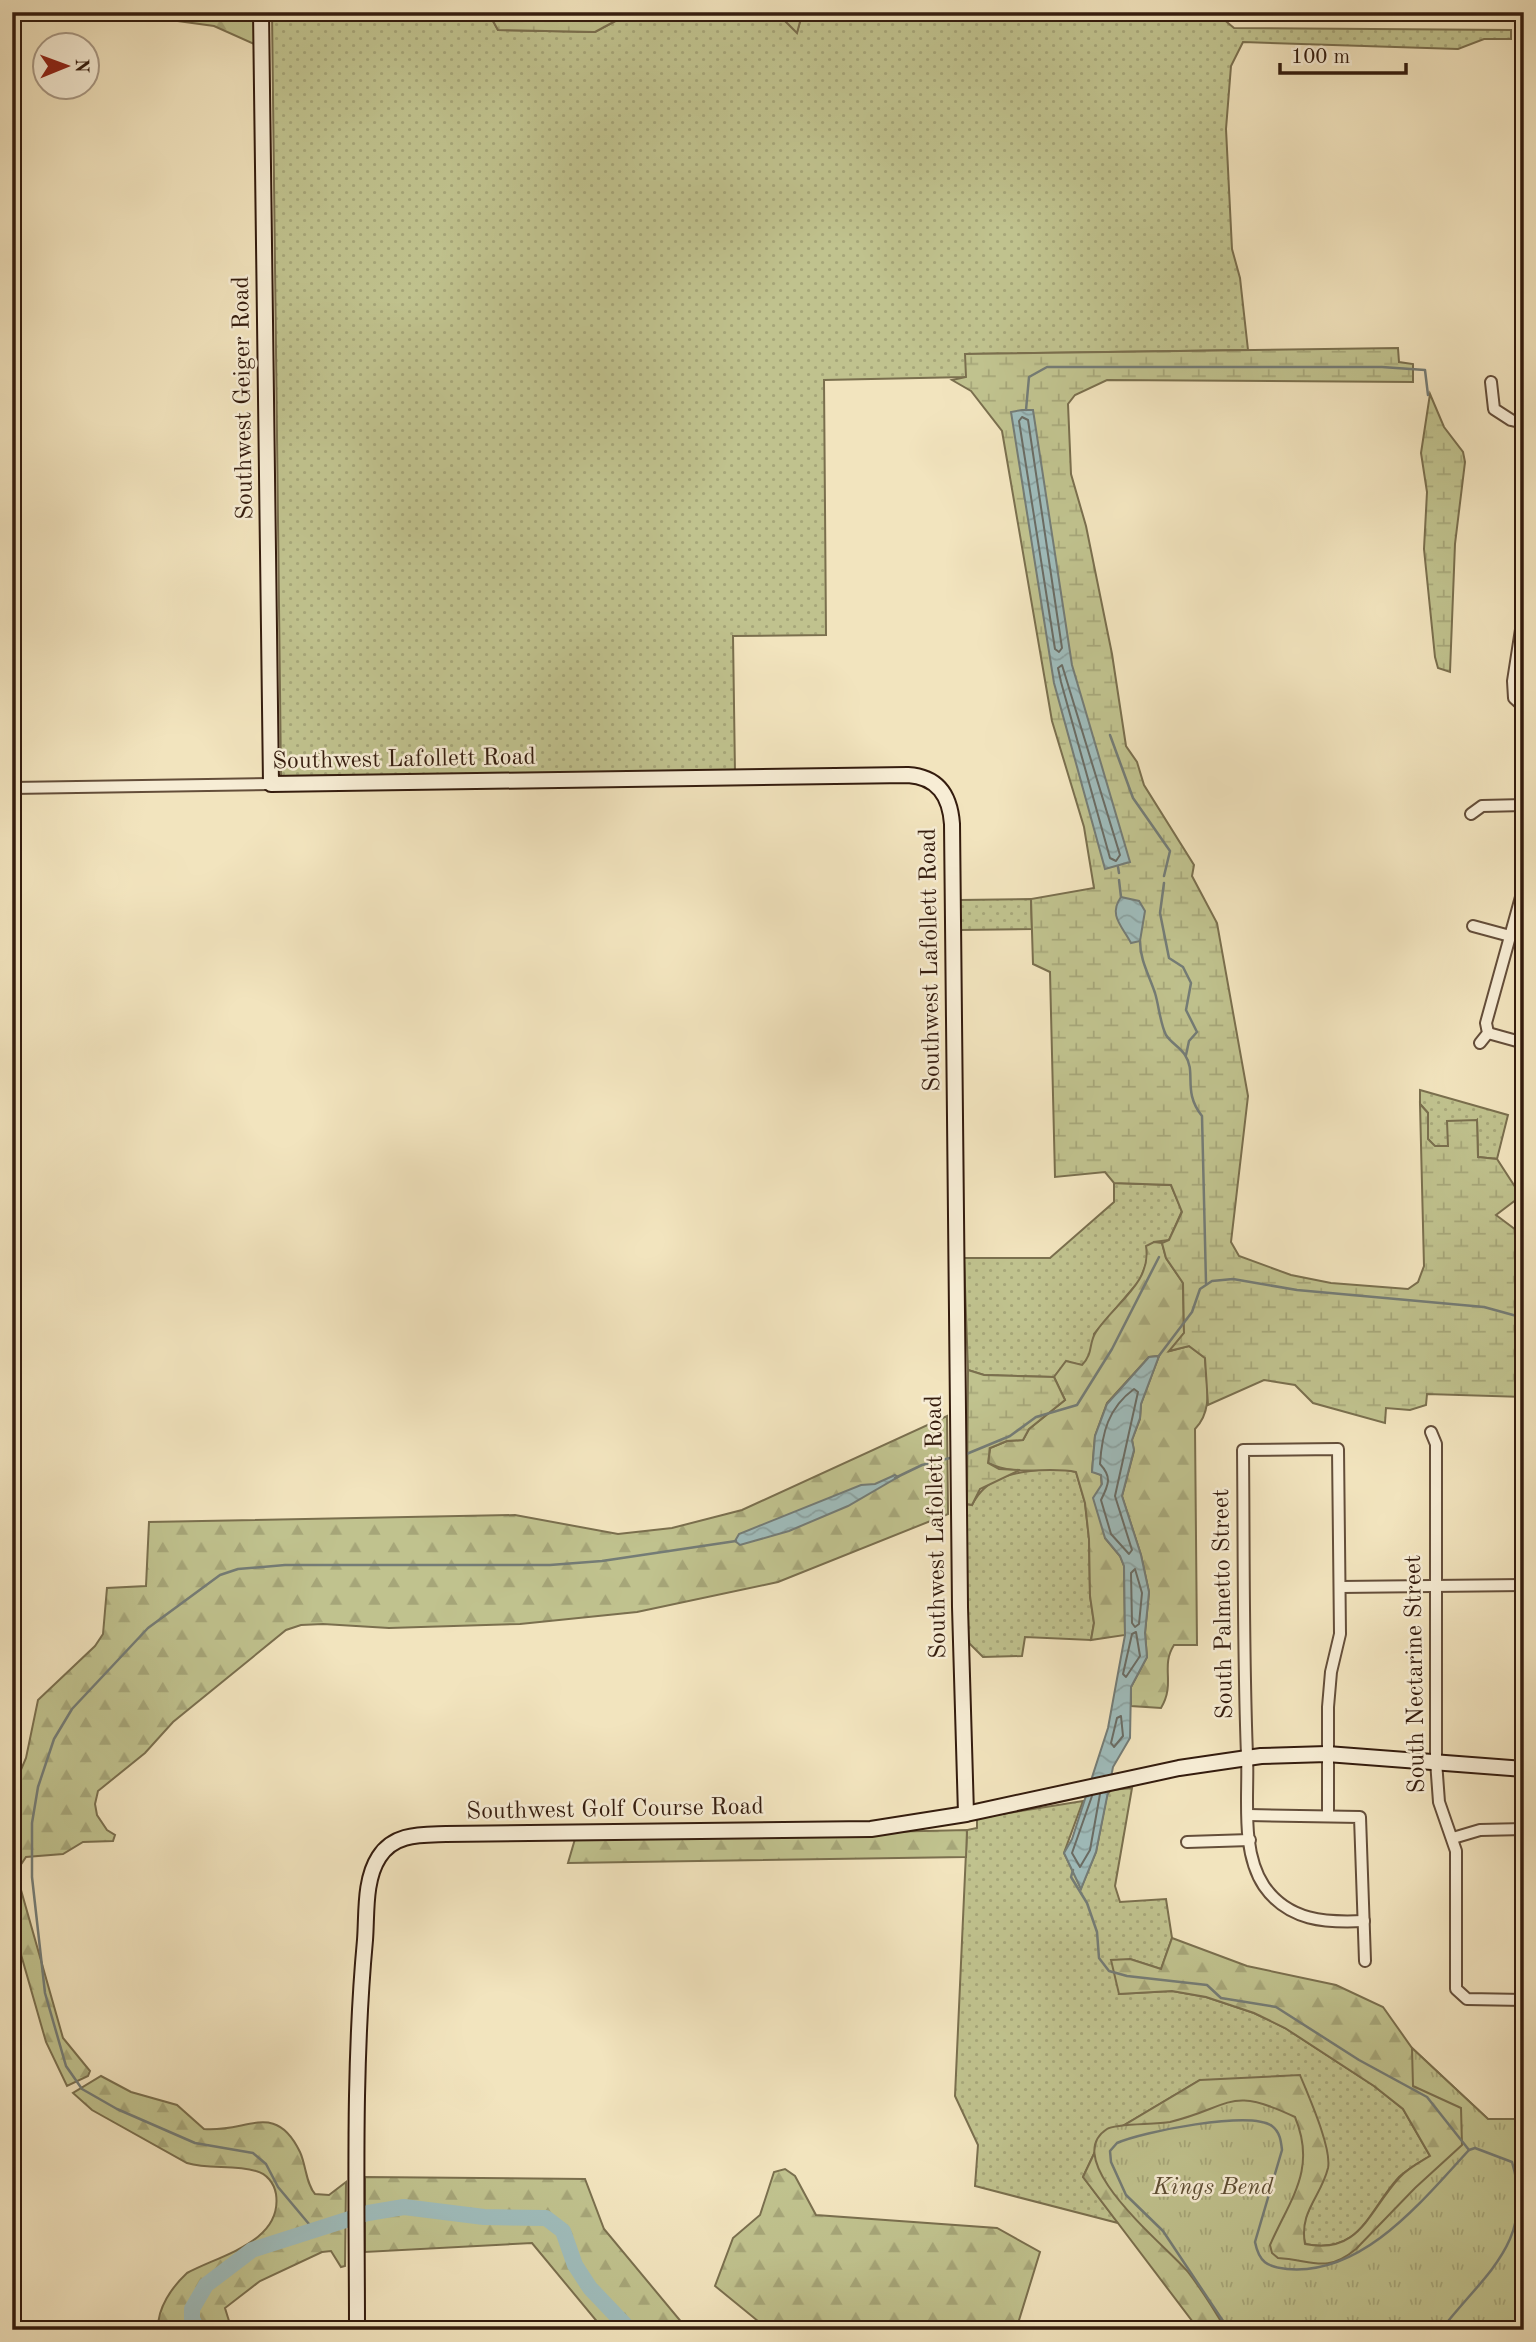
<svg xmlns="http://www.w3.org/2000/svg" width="1536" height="2342" viewBox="0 0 1536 2342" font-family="'Old Standard TT',serif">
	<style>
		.grass { fill: url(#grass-dots); stroke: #7a6f4e; stroke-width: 2 }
		.forest { fill: url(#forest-firs); stroke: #7a6f4e; stroke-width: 2 }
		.wetland { fill: url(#wetland-marsh); stroke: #7a6f4e; stroke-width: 2 }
		.park { fill: url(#park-tufts); stroke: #7a6f4e; stroke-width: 2 }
		.water { fill: url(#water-waves); stroke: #747c76; stroke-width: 2 }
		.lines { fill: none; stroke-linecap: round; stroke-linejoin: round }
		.shore { stroke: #6a6c64; stroke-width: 2 }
		.stream { stroke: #747c76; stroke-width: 2.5 }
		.river { stroke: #9fbcbb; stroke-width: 16 }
		.street-casing { stroke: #644e3a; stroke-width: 14 }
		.secondary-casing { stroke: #341c0e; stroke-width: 18 }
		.street { stroke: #f7edd5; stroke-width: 10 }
		.secondary { stroke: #f7edd5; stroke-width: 14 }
		.labels { text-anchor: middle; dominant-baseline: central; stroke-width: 5; stroke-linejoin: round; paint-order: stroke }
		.street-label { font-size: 24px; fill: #341c0e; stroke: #f7edd5 }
		.park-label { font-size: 24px; font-style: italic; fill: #5e4e34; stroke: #f7edd5 }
	</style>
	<defs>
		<pattern id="grass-dots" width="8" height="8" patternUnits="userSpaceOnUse" patternTransform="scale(1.75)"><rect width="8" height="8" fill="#c0c28e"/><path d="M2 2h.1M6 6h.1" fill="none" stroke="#a6a679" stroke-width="1.8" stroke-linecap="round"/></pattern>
		<pattern id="forest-firs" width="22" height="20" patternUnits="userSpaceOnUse" patternTransform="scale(1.75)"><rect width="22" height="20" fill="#c0c28e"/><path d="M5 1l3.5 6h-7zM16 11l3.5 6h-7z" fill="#a6a679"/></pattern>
		<pattern id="wetland-marsh" width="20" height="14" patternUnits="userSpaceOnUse" patternTransform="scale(1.75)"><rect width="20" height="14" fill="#c0c28e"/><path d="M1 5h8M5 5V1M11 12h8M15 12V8" fill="none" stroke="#a6a679"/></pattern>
		<pattern id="park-tufts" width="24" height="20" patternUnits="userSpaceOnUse" patternTransform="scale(1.75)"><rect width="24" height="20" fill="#c0c28e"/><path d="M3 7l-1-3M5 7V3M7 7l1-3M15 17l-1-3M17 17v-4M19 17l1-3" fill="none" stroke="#a6a679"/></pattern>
		<pattern id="water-waves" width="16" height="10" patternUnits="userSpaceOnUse" patternTransform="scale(1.75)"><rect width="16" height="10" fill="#9fbcbb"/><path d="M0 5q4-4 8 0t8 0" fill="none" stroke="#8aa1a0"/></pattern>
	</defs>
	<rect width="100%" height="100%" fill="#f2e4be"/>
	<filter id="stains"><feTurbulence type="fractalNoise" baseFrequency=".00286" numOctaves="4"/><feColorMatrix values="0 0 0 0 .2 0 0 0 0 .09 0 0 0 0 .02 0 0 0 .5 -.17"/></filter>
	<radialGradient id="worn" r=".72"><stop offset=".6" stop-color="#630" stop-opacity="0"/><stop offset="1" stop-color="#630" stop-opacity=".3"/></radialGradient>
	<g class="grass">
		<path d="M 272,12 L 488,12 L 498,30 L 595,32 L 632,12 L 776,12 L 797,32 L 801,18 L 814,12 L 1215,12 L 1234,28 L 1511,30 L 1511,39 L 1484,39 L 1458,49 L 1243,42 L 1231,66 L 1226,129 L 1232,249 L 1240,278 L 1248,350 L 966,354 L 966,377 L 824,380 L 826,635 L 733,636 L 735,773 L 281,776 Z"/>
		<path d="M 1031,899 L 1032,929 L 960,930 L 960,900 Z"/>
		<path d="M 1420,1090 L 1508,1115 L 1497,1159 L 1478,1157 L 1477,1120 L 1448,1146 L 1434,1146 L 1428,1139 L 1428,1113 L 1420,1104 Z"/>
		<path d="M 1114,1183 L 1171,1185 L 1182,1211 L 1169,1240 L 1154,1242 L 1140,1280 L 1094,1334 L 1092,1355 L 1082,1365 L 1066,1362 L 1054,1377 L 984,1375 L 968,1370 L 964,1258 L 1050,1258 L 1114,1202 Z"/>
		<path d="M 1057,1468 L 1076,1472 L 1085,1503 L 1089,1539 L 1090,1596 L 1094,1623 L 1091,1640 L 1025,1637 L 1022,1656 L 983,1657 L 967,1641 L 967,1504 L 972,1505 C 989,1471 1023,1472 1057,1468 Z"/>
		<path d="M 1132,1788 L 1115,1886 L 1120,1902 L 1166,1899 L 1172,1938 L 1161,1969 L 1130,1959 L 1119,1994 L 1172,1991 L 1206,1997 L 1254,2013 L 1285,2028 L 1374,2086 L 1403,2109 L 1430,2156 C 1420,2162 1407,2169 1399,2177 C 1367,2212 1361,2255 1305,2244 L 1302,2226 L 1328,2166 L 1200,2080 L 1101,2139 L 1083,2177 L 1118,2223 L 975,2186 L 978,2145 L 955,2096 L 967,1830 L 977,1828 L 977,1818 L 1083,1801 L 1064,1853 L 1081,1888 L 1096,1852 L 1107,1795 L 1111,1790 Z"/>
	</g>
	<g class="forest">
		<path d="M 112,12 L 254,12 L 254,44 L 214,26 Z"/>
		<path d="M 1154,1242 L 1162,1243 L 1166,1258 L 1183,1283 L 1184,1333 L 1170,1351 L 1189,1346 L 1205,1358 C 1206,1383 1214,1410 1195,1429 L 1197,1645 L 1174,1645 C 1160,1667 1176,1683 1161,1708 L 1131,1706 L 1131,1687 L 1147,1657 L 1145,1633 L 1149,1592 L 1141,1555 L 1122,1496 L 1134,1451 L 1132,1440 L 1140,1419 L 1141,1404 L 1159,1356 L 1149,1357 L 1107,1403 L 1095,1436 L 1092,1471 L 1101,1475 L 1105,1538 L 1120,1556 L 1124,1566 L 1125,1635 L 1091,1640 L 1094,1623 L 1090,1596 L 1089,1539 L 1085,1503 L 1076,1472 C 1047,1466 1016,1477 988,1463 L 990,1448 L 1007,1441 L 1023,1440 L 1029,1429 L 1065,1400 L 1054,1377 L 1066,1361 L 1082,1365 C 1094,1352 1088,1344 1096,1332 C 1115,1303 1152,1283 1146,1246 Z"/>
		<path d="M 947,1416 L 948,1514 L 778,1582 L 637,1612 L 520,1624 L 389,1628 L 323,1624 L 301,1625 L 286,1630 L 173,1722 L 145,1753 L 98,1791 L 95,1804 L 97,1815 L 107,1830 L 115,1835 L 113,1841 L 83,1842 L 63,1854 L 26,1857 L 20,1866 L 21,1890 L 63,2038 L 90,2071 L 88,2076 L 67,2086 L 46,2042 L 12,1923 L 12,1791 L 26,1758 L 38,1700 L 95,1646 L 103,1634 L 107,1588 L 146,1586 L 149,1522 L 515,1515 L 618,1534 L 672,1528 L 742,1510 Z"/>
		<path d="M 967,1830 L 966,1857 L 568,1863 L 575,1839 Z"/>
		<path d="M 1172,1938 L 1247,1966 L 1336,1985 L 1383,2007 L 1412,2048 L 1488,2119 L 1524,2136 L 1524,2330 L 1199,2330 L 1083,2177 L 1101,2139 L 1200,2080 L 1300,2075 C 1308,2095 1332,2148 1328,2168 C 1321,2197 1299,2211 1305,2244 C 1360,2255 1368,2212 1399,2178 C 1407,2169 1420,2162 1430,2156 L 1403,2109 L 1374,2086 L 1285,2028 L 1254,2013 L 1206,1997 L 1172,1991 L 1119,1994 L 1111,1960 L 1130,1959 L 1161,1969 Z"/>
		<path d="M 101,2076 L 131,2092 L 177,2105 L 204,2129 C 247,2133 275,2100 300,2152 C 306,2165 306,2184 315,2194 L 329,2195 L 346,2182 L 345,2266 L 341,2267 L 331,2251 L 322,2252 L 260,2281 L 225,2308 L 229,2321 L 239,2330 L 158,2330 C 157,2308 172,2287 187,2273 C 220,2255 283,2242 276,2194 C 274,2183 267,2174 256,2171 C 233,2164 209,2170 187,2163 L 92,2110 L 73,2093 Z"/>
		<path d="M 785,2169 L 795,2176 L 816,2215 L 997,2228 L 1040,2252 L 1016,2330 L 769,2330 L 715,2286 L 733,2238 L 760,2215 L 774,2172 Z"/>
		<path d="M 365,2177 L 585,2179 L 604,2229 L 688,2330 L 604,2330 L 532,2243 L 365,2252 Z"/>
	</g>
	<g class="wetland">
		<path d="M 488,12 L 632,12 L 595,32 L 498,30 Z"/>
		<path d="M 776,12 L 814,12 L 801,18 L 797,33 Z"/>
		<path d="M 1398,348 L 1399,362 L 1413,364 L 1413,382 L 1107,380 L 1075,395 L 1068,404 L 1071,474 L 1086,526 L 1112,654 L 1126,746 L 1137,762 L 1144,785 L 1194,865 L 1192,876 L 1217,923 L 1248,1096 L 1231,1242 L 1239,1256 L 1291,1275 L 1331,1283 L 1408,1289 L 1418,1282 L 1424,1266 L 1420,1104 L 1428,1113 L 1428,1139 L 1435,1146 L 1448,1146 L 1447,1121 L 1477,1120 L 1478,1157 L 1497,1159 L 1521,1196 L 1496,1215 L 1524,1236 L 1524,1397 L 1427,1394 L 1426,1405 L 1410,1410 L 1386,1408 L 1385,1423 L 1313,1403 L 1295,1385 L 1264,1380 L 1208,1405 L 1205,1358 L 1189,1346 L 1169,1351 L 1184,1333 L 1183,1283 L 1166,1258 L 1162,1243 L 1169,1240 L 1182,1212 L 1171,1185 L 1114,1183 L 1105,1172 L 1055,1177 L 1050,972 L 1033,964 L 1031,899 L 1094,888 L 1084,827 L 1052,721 L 1002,431 L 971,391 L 952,380 L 966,377 L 965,354 Z"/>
		<path d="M 1430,394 L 1444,427 L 1463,452 L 1465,462 L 1455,544 L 1450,672 L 1438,668 L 1435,657 L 1424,549 L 1427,492 L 1421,453 Z"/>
		<path d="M 968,1370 L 984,1375 L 1054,1377 L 1065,1400 L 1029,1429 L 1023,1440 L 1007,1441 L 990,1448 L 988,1463 L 999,1469 L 1020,1470 L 980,1489 L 972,1505 L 967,1504 Z"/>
	</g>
	<path class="park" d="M 1412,2048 L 1488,2119 L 1524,2119 L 1524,2330 L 1226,2330 C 1215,2311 1201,2289 1188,2272 C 1170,2249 1057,2161 1107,2129 C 1116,2123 1155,2125 1170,2122 C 1232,2107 1228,2085 1295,2117 C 1317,2170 1290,2199 1270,2245 L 1272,2253 L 1278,2258 C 1312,2260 1326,2274 1356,2249 L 1415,2188 L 1462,2145 L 1461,2108 L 1413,2086 Z"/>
	<g class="water">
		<path d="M 1022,410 L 1033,410 L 1072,665 L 1130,862 L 1105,869 L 1054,683 L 1011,412 Z"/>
		<path d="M 1121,897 L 1139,901 L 1145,911 L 1140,941 L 1131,943 C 1122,926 1108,915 1121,897 Z"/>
		<path d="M 1159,1356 L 1141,1404 L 1140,1418 L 1132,1440 L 1134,1450 L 1122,1496 L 1141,1555 L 1149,1592 L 1145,1633 L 1147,1657 L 1131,1687 L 1130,1738 L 1113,1767 L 1096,1852 L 1081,1889 L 1064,1853 L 1072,1839 L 1108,1728 L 1125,1635 L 1124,1566 L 1120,1556 L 1105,1538 L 1093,1498 L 1102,1484 L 1101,1475 L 1092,1472 L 1095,1436 L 1107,1404 L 1149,1357 Z"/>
		<path d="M 895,1475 L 898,1477 L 848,1506 L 789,1531 L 740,1545 L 735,1541 L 739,1534 L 861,1485 L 875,1484 Z"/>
	</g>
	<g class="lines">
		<g class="shore">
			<path d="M 1022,417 L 1028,420 L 1062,648 L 1059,652 L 1055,649 L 1019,421 Z"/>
			<path d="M 1062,665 L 1120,855 L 1116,861 L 1110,858 L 1061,682 L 1058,668 Z"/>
			<path d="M 1134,1389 L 1138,1392 L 1115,1496 L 1132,1550 L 1129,1554 L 1111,1534 L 1101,1500 C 1109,1484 1112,1477 1100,1464 C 1102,1433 1108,1408 1134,1389 Z"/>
			<path d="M 1135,1569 L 1142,1593 L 1139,1624 L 1135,1627 L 1132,1623 L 1131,1573 Z"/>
			<path d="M 1136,1632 L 1140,1656 L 1126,1677 L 1123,1674 L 1132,1634 Z"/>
			<path d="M 1121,1716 L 1123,1736 L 1114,1747 L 1111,1743 L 1117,1718 Z"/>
			<path d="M 1092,1796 L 1072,1853 L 1080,1867 L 1090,1850 L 1100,1794"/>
		</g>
		<g class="stream">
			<path d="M 1026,410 L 1029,377 L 1047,367 L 1382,367 L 1425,370 L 1428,395"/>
			<path d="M 1110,735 L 1133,798 L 1170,851 L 1164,876"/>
			<path d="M 1118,867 L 1119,873"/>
			<path d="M 1119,880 L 1121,897"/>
			<path d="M 1164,883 L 1160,913 L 1169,958 L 1183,967 L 1191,983 L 1186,1010 L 1197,1032 L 1189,1041 L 1186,1055"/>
			<path d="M 1140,941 C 1140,960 1149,975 1155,993 C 1159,1006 1160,1023 1166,1035 C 1171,1043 1180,1047 1185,1055 C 1197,1073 1182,1091 1202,1116 L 1206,1283"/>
			<path d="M 1158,1357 L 1192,1312 L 1200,1289 L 1212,1281 L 1233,1279 L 1297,1290 L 1484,1307 L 1524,1318"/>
			<path d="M 964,1455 L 1010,1436 L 1036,1417 L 1077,1405 L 1112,1349 L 1159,1257"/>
			<path d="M 895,1478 L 922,1465 L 954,1457"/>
			<path d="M 1073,1870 L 1071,1877 L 1087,1903 L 1097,1932 L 1099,1958 L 1109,1971 L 1127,1976 L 1207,1985 L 1221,1998 L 1276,2007 L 1359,2060 L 1427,2097 L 1469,2150"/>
			<path d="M 314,2230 L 278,2187 L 266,2164 L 253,2153 L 195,2143 L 117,2109 L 82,2089 L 66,2066 L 45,1993 L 32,1877 L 32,1823 L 38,1787 L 54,1739 L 72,1709 L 148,1628 L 220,1575 L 238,1569 L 285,1565 L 550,1565 L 602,1561 L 736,1541"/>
			<path d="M 1229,2330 L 1163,2231 L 1126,2195 L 1111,2162 L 1110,2151 L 1117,2143 C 1141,2132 1251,2110 1272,2126 C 1280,2132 1281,2141 1282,2150 L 1255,2242 C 1259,2262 1267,2267 1287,2269 C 1363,2276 1422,2201 1469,2150 L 1475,2148 L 1512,2162 C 1536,2242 1484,2274 1441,2330"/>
		</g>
		<path class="river" d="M 198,2330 L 192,2319 L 192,2309 L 206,2285 L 252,2250 L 368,2213 L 404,2207 L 484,2217 L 546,2218 L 563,2231 L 575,2265 L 590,2288 L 630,2330"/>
		<defs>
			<g id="street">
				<path d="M 1491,382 L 1494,409 L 1511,420 L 1524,423"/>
				<path d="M 1524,610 L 1513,681 L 1514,698 L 1524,707"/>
				<path d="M 12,788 L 271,784"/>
				<path d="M 1471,814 L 1482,806 L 1524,805"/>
				<path d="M 1473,926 L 1510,936"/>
				<path d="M 1488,1033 L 1524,1043"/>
				<path d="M 1480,1043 L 1488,1033 L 1486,1023 L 1524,886"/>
				<path d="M 1431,1432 L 1436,1444 L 1436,1761 L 1439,1802 L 1456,1851 L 1456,1989 L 1467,1999 L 1524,2000"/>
				<path d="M 1340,1587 L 1524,1585"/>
				<path d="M 1249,1815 L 1360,1817 L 1365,1961"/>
				<path d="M 1328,1815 L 1328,1707 L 1331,1672 L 1340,1634 L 1338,1449 L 1243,1450 C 1244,1551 1243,1653 1247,1755 C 1249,1795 1240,1850 1264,1886 C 1288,1921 1326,1923 1364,1921"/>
				<path d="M 1453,1838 L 1480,1830 L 1524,1829"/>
				<path d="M 1187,1842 L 1250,1840"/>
			</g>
			<g id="secondary">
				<path d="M 261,12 L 271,784 L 908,775 C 938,777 950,796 952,824 L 960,1607 L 966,1814"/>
				<path d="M 357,2330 C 357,2200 353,2070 365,1940 C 367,1914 364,1880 379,1857 C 394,1833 421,1835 446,1834 L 871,1829 L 966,1814 L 1179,1768 L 1261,1756 L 1327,1754 L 1524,1769"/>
			</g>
		</defs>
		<use href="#street" class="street-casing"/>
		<use href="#secondary" class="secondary-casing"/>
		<use href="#street" class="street"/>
		<use href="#secondary" class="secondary"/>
	</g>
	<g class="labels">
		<g class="street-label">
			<text transform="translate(244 398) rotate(-91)">Southwest Geiger Road</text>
			<text transform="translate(404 760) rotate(-1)">Southwest Lafollett Road</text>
			<text transform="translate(931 960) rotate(-91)">Southwest Lafollett Road</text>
			<text transform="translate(937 1527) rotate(-91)">Southwest Lafollett Road</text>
			<text transform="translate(1224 1604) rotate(-91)">South Palmetto Street</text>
			<text transform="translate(1416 1674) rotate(-91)">South Nectarine Street</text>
			<text transform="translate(615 1810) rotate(-1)">Southwest Golf Course Road</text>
		</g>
		<g class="park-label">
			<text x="1213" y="2188">Kings Bend</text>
		</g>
	</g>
	<rect width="1536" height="2342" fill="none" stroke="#f2e4be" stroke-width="42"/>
	<rect x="14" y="14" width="1508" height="2314" fill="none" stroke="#341c0e" stroke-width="3.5"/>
	<rect x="21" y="21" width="1494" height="2300" fill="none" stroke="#341c0e" stroke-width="2"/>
	<g transform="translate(66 66) rotate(89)"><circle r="33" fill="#f7edd5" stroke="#a99985" stroke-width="2"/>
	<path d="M0-5L12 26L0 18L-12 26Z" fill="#8f2418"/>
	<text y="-10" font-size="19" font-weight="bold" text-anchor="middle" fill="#341c0e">N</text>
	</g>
	<path d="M1280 63v10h126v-10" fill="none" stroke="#341c0e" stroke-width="3.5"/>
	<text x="1291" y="63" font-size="21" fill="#341c0e" stroke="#f7edd5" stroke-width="5" paint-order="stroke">100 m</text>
	<rect width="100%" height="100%" filter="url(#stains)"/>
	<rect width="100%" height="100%" fill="url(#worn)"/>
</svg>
